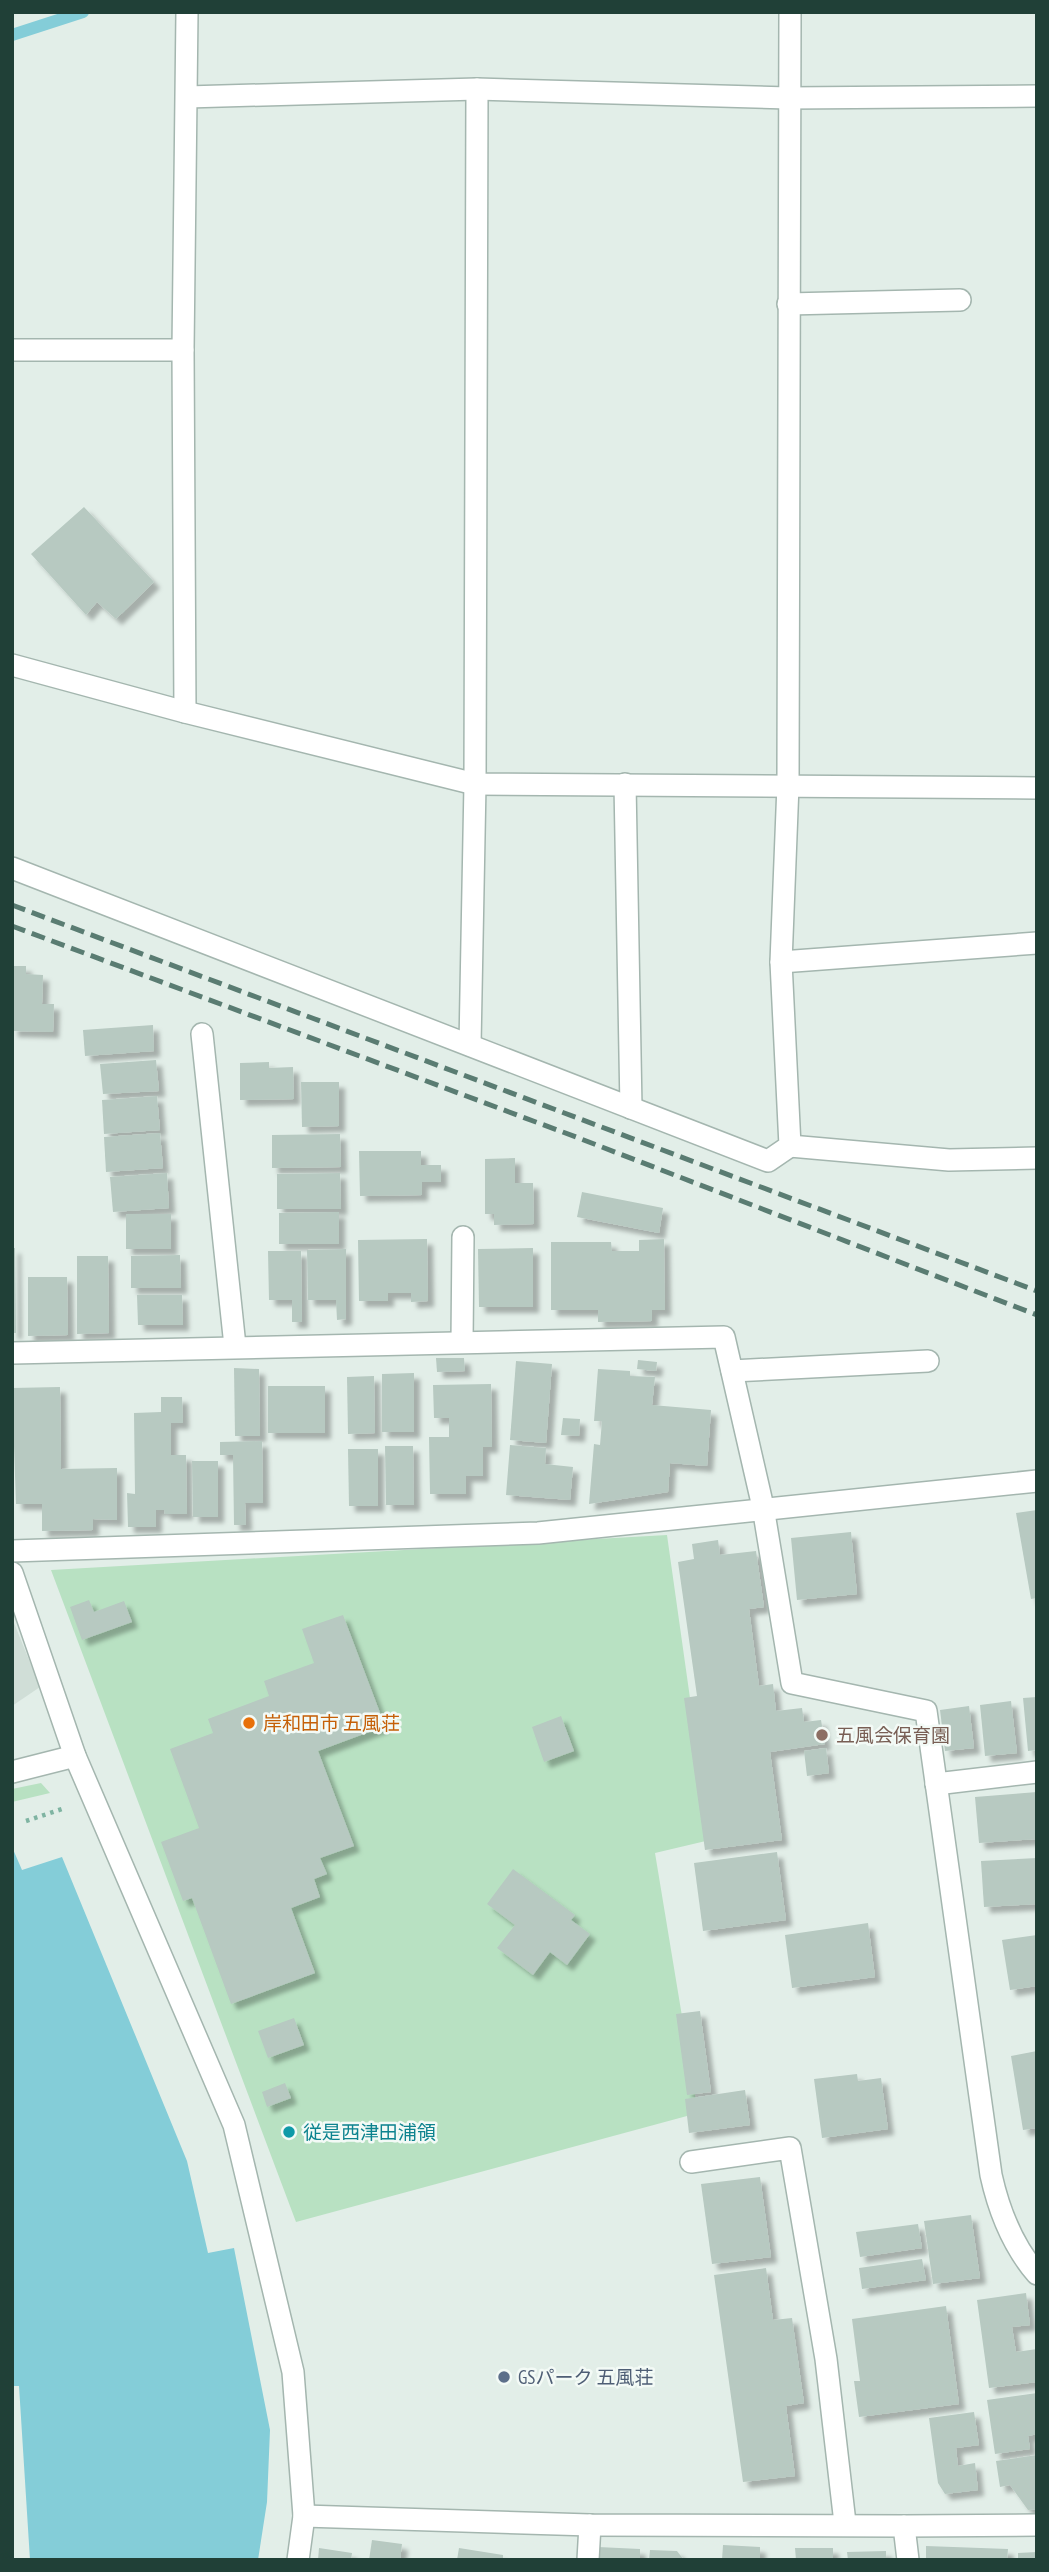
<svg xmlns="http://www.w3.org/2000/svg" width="1049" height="2572" viewBox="0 0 1049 2572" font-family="'PT Sans Narrow','Noto Sans JP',sans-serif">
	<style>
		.built { fill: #d0ded7 }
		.green { fill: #b8e1c2 }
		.water { fill: #84cdd8 }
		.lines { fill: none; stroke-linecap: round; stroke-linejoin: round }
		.stream { stroke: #84cdd8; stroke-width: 12 }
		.building { fill: #b7c9c1; filter: url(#shadow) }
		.minor-casing { stroke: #a4b6af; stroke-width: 24 }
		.path { stroke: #7fb4a2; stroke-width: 4.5; stroke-dasharray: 3.5 5; stroke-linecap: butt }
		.minor { stroke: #fff; stroke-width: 21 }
		.rail { stroke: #5a7c72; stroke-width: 5; stroke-dasharray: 14 7; stroke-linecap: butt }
		.food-dot { fill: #e8710a; stroke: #f3faf6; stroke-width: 2.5 }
		.education-dot { fill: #8d6e63; stroke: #f3faf6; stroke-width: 2.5 }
		.culture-dot { fill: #0f9aa8; stroke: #f3faf6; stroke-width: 2.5 }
		.service-dot { fill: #5c6f8a; stroke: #f3faf6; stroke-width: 2.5 }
		.labels { text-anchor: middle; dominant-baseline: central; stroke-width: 5; stroke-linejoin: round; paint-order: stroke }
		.food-label { font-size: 19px; fill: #c56008; stroke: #f3faf6; text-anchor: start }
		.education-label { font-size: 19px; fill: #785e54; stroke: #f3faf6; text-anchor: start }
		.culture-label { font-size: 19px; fill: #0d838f; stroke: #f3faf6; text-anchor: start }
		.service-label { font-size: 19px; fill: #4e5e75; stroke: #f3faf6; text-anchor: start }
	</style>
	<defs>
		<filter id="shadow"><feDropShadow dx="6" dy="6" stdDeviation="2" flood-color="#0004"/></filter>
	</defs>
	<rect width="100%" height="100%" fill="#e2eee8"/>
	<path class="built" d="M 12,1618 L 40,1687 L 12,1706 Z"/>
	<g class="green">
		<path d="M 667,1535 L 710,1840 L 655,1853 L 698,2113 L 296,2222 L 51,1570 Z"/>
		<path d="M 41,1783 L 50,1793 L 12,1802 L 12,1789 Z"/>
	</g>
	<path class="water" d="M 12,1847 L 22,1870 L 62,1857 L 187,2161 L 208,2253 L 234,2248 L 270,2430 L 267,2502 L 258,2560 L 30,2560 L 19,2386 L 12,2386 Z"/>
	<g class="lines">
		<path class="stream" d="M 12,35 L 83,12"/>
	</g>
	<g class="building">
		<path d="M 84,507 L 154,582 L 116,619 L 97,602 L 86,615 L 31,554 Z"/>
		<path d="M 12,966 L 26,966 L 26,974 L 43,975 L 42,1004 L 54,1004 L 53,1032 L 12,1031 Z"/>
		<path d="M 153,1025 L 154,1051 L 85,1056 L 83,1030 Z"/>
		<path d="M 156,1060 L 159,1091 L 103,1094 L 100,1064 Z"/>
		<path d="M 269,1062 L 269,1068 L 293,1067 L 294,1099 L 240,1100 L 240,1063 Z"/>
		<path d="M 301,1082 L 339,1082 L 339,1126 L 302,1127 Z"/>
		<path d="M 157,1096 L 160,1130 L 104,1134 L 102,1100 Z"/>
		<path d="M 160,1133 L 163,1168 L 106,1172 L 104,1137 Z"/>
		<path d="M 340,1134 L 341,1167 L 272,1168 L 272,1135 Z"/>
		<path d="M 359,1151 L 421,1151 L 421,1165 L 441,1165 L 441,1182 L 422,1182 L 422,1195 L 360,1196 Z"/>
		<path d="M 515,1158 L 515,1183 L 533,1183 L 534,1224 L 494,1225 L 494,1214 L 485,1214 L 485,1159 Z"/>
		<path d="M 167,1173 L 169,1208 L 113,1212 L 110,1177 Z"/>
		<path d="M 340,1173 L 341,1209 L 277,1209 L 277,1174 Z"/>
		<path d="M 582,1192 L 663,1208 L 659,1233 L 577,1217 Z"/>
		<path d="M 339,1212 L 339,1244 L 279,1244 L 279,1213 Z"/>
		<rect x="126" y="1214" width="45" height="35"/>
		<path d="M 427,1239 L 428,1301 L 411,1302 L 411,1293 L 388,1293 L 388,1301 L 359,1301 L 358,1240 Z"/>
		<path d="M 664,1239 L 665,1310 L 652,1310 L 652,1321 L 598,1322 L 598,1310 L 551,1310 L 551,1242 L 611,1242 L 612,1251 L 639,1251 L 639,1240 Z"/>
		<path d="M 12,1248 L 15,1248 L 16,1333 L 12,1333 Z"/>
		<path d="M 533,1248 L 533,1307 L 479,1307 L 478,1249 Z"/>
		<path d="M 346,1249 L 346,1319 L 337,1320 L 336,1300 L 308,1300 L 307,1250 Z"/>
		<path d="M 268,1251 L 301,1251 L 302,1322 L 292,1322 L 292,1300 L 269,1300 Z"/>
		<path d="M 180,1255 L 181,1288 L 131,1288 L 131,1256 Z"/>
		<path d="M 77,1256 L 108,1256 L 109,1333 L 77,1334 Z"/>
		<path d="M 28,1277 L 67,1277 L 68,1335 L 28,1336 Z"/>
		<path d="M 137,1295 L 182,1295 L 183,1325 L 138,1325 Z"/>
		<path d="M 436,1358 L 464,1358 L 465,1371 L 437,1372 Z"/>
		<path d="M 638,1360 L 657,1362 L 656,1371 L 637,1369 Z"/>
		<path d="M 516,1361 L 552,1364 L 546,1443 L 510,1440 Z"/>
		<path d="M 234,1368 L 259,1369 L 260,1436 L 235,1436 Z"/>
		<path d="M 598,1369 L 630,1371 L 630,1376 L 655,1377 L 652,1405 L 711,1410 L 707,1466 L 670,1463 L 668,1492 L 589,1504 L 594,1444 L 600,1445 L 602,1421 L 594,1421 Z"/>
		<path d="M 414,1373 L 414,1432 L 382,1432 L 382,1374 Z"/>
		<path d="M 374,1376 L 375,1433 L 348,1434 L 347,1377 Z"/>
		<path d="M 491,1384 L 492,1447 L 483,1447 L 483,1476 L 466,1476 L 466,1494 L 430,1494 L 429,1437 L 449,1437 L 449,1418 L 434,1418 L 433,1385 Z"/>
		<rect x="268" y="1386" width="57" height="47"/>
		<path d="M 60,1387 L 61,1469 L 117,1468 L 117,1520 L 93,1519 L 93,1530 L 42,1531 L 42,1504 L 16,1504 L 12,1388 Z"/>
		<path d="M 161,1397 L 182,1397 L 183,1423 L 171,1423 L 171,1455 L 186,1455 L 187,1514 L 165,1514 L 164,1510 L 156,1510 L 156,1527 L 128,1527 L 127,1493 L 135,1494 L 134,1413 L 161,1412 Z"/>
		<path d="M 563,1418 L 580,1419 L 579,1436 L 561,1435 Z"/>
		<path d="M 262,1441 L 263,1503 L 245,1503 L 246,1525 L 234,1525 L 233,1455 L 220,1455 L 220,1442 Z"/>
		<path d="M 510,1445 L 546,1448 L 545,1464 L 573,1467 L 570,1500 L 506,1495 Z"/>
		<path d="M 385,1446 L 413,1446 L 414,1505 L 386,1505 Z"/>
		<path d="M 348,1449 L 378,1449 L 378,1506 L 349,1506 Z"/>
		<path d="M 192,1461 L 218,1461 L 218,1517 L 193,1517 Z"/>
		<path d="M 1037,1510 L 1037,1598 L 1031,1599 L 1016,1513 Z"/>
		<path d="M 851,1532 L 857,1594 L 797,1600 L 791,1538 Z"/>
		<path d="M 718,1540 L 720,1555 L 756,1551 L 764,1607 L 749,1609 L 759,1686 L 773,1684 L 776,1711 L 802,1708 L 804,1722 L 821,1720 L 825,1744 L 770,1752 L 782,1840 L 705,1850 L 684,1698 L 697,1696 L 678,1562 L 694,1559 L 692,1544 Z"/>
		<path d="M 89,1600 L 94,1612 L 124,1601 L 132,1622 L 82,1640 L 70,1607 Z"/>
		<path d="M 343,1615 L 385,1726 L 318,1751 L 354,1846 L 320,1858 L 327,1874 L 314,1879 L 320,1897 L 291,1908 L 315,1973 L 231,2004 L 192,1898 L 183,1901 L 161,1842 L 199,1828 L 170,1749 L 213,1733 L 208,1719 L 269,1696 L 264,1681 L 314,1663 L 302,1629 Z"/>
		<path d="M 1037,1697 L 1037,1750 L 1028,1751 L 1023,1698 Z"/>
		<path d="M 1011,1701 L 1017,1753 L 985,1756 L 980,1705 Z"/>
		<path d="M 969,1706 L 974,1748 L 945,1751 L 940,1710 Z"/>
		<path d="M 561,1716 L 574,1751 L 544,1762 L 532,1727 Z"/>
		<path d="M 826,1748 L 829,1773 L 807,1776 L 804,1751 Z"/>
		<path d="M 1037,1792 L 1037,1839 L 979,1843 L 975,1797 Z"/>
		<path d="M 777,1852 L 786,1920 L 703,1931 L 694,1863 Z"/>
		<path d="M 1037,1858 L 1037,1904 L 984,1907 L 981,1861 Z"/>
		<path d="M 513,1869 L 575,1915 L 571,1920 L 590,1934 L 567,1965 L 550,1952 L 533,1975 L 497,1948 L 515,1925 L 487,1904 Z"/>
		<path d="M 868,1923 L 875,1977 L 792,1988 L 785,1935 Z"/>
		<path d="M 1037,1935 L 1037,1986 L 1010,1990 L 1002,1940 Z"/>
		<path d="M 700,2011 L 711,2092 L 687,2095 L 676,2014 Z"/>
		<path d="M 294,2018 L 304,2045 L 268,2058 L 258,2031 Z"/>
		<path d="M 1037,2051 L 1037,2128 L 1023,2130 L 1011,2056 Z"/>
		<path d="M 857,2074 L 858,2081 L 881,2078 L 888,2129 L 822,2138 L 814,2079 Z"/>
		<path d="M 285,2083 L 291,2098 L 267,2107 L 262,2092 Z"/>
		<path d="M 745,2090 L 750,2125 L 689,2133 L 685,2099 Z"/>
		<path d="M 760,2177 L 771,2257 L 712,2264 L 701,2184 Z"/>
		<path d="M 971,2215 L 980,2278 L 933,2284 L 924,2221 Z"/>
		<path d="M 918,2224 L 922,2248 L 860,2257 L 856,2232 Z"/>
		<path d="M 922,2259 L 926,2280 L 862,2289 L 859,2268 Z"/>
		<path d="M 766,2268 L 773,2320 L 792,2318 L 804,2403 L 786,2406 L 795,2476 L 743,2482 L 714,2275 Z"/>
		<path d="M 1026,2293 L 1030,2325 L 1012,2327 L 1016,2352 L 1037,2349 L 1037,2382 L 989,2388 L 977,2300 Z"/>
		<path d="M 946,2306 L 959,2404 L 859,2417 L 854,2381 L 860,2381 L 852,2319 Z"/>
		<path d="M 1037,2393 L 1037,2434 L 1028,2436 L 1030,2449 L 995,2454 L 987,2400 Z"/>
		<path d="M 974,2412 L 979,2445 L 956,2448 L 958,2466 L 975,2463 L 978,2490 L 945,2494 L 938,2483 L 929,2418 Z"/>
		<path d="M 1037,2455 L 1037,2509 L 1028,2510 L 1010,2485 L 1000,2487 L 996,2461 Z"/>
		<path d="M 372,2540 L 402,2544 L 400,2560 L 369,2560 Z"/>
		<path d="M 723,2545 L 760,2547 L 760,2560 L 722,2560 Z"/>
		<path d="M 926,2546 L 1008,2549 L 1007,2560 L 926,2560 Z"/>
		<path d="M 598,2547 L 640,2549 L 640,2560 L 597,2560 Z"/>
		<path d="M 319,2548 L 352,2553 L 351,2560 L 318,2560 Z"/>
		<path d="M 459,2548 L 503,2555 L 503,2560 L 457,2560 Z"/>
		<path d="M 795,2548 L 833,2548 L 833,2560 L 796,2560 Z"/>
		<path d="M 650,2550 L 677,2551 L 684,2560 L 649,2560 Z"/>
		<path d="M 886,2551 L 886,2560 L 848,2560 L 847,2552 Z"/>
		<path d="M 1037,2552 L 1037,2560 L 1018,2560 L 1018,2553 Z"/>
	</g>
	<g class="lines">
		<defs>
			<g id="minor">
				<path d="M 187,97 L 477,89 L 788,98 L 1037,96"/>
				<path d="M 788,304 L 960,300"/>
				<path d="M 12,350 L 183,350"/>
				<path d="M 12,665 L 185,712 L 475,784 L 1037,788"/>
				<path d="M 185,712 L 183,350 L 187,12"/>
				<path d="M 625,784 L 631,1108"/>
				<path d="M 12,868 L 768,1161 L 790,1146 L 781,962 L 788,785 L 790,12"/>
				<path d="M 781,962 L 1037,943"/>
				<path d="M 202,1034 L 235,1346"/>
				<path d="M 470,1045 L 475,784 L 477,89"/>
				<path d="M 790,1146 L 949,1160 L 1037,1158"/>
				<path d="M 462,1342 L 463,1237"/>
				<path d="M 12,1353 L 724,1337 L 763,1507 L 792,1683 L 926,1711 L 991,2175 C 999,2211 1012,2245 1037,2274"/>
				<path d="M 732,1371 L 928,1361"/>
				<path d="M 12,1551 L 538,1533 L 1037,1481"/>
				<path d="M 12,1573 L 75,1756 L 234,2125 L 293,2372 L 304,2516 L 298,2560"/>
				<path d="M 12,1772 L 75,1756"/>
				<path d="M 936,1784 L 1037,1772"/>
				<path d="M 691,2162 L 790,2148 L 826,2359 L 845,2523"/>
				<path d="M 304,2516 L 590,2525 L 904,2526 L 908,2560"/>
				<path d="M 904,2526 L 1037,2525"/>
				<path d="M 588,2560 L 590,2525"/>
			</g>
		</defs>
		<use href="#minor" class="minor-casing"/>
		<path class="path" d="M 26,1821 L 62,1809"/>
		<use href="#minor" class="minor"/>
		<g class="rail">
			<path d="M 12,905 L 1037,1291"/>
			<path d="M 12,926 L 576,1137 L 1037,1315"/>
		</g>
	</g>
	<circle class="food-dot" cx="249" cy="1723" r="7"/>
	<circle class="education-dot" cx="822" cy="1735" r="7"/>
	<circle class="culture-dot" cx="289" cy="2132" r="7"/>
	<circle class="service-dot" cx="504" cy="2377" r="7"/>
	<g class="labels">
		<g class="food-label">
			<text x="263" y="1723">岸和田市 五風荘</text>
		</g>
		<g class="education-label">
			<text x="836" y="1735">五風会保育園</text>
		</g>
		<g class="culture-label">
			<text x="303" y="2132">従是西津田浦領</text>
		</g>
		<g class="service-label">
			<text x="518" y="2377">GSパーク 五風荘</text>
		</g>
	</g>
	<rect width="1049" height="2572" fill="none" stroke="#204037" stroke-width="28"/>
</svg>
